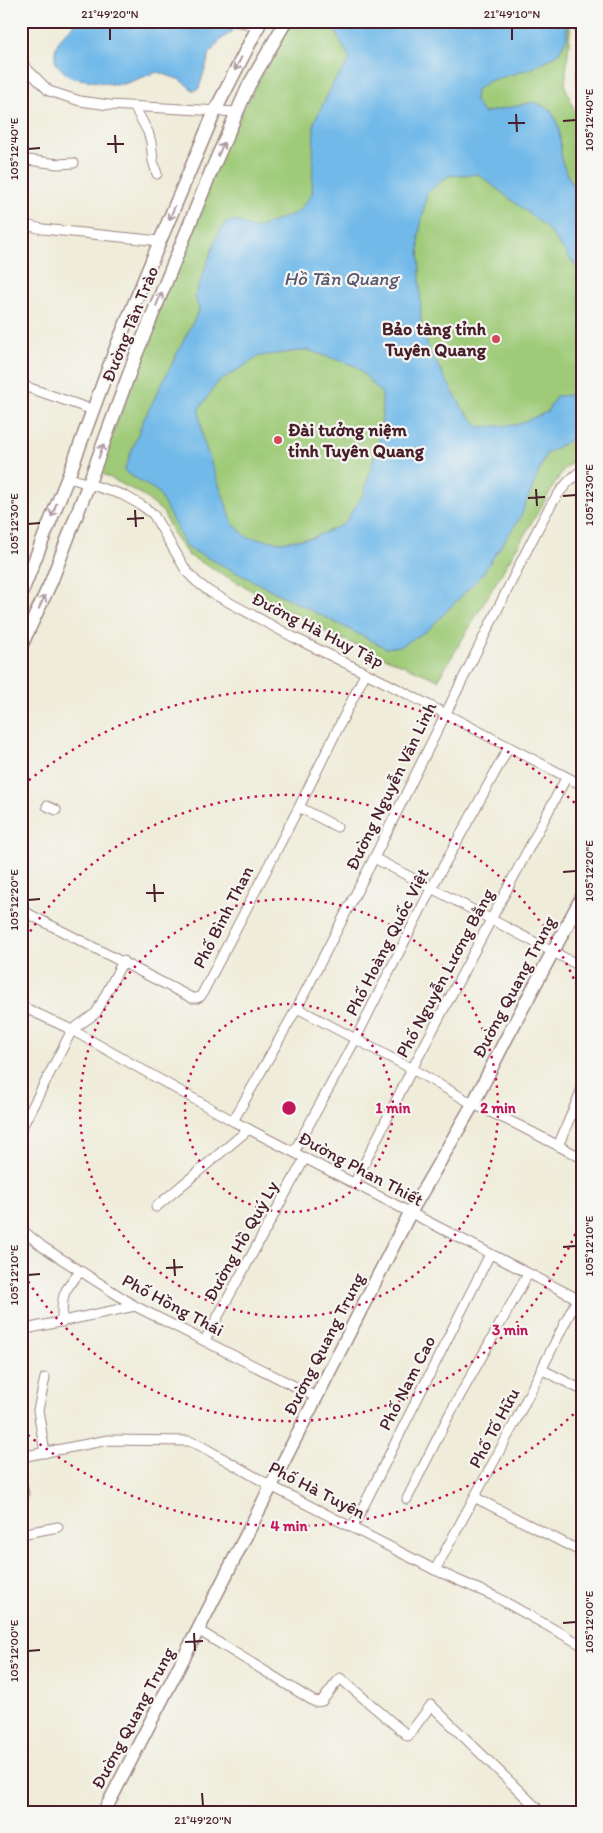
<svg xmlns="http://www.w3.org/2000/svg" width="603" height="1833" viewBox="0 0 603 1833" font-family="Itim,sans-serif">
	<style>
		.green { fill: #9fcb78; stroke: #747552 }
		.water { fill: #71b9e9; stroke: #5e6c8a; fill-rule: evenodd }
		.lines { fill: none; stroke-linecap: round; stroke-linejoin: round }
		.minor-casing { stroke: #9c8682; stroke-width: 11 }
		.secondary-casing { stroke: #9c8682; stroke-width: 15 }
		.minor { stroke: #fff; stroke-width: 9 }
		.secondary { stroke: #fff; stroke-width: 12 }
		.oneway { stroke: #ae9aa0 }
		.ticks { fill: none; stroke: #4a1f2b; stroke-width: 2 }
		.ring { fill: none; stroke: #c2185b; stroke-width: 2.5; stroke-dasharray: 2.5 5 }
		.poi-dot { fill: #d1495b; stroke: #f6f6f2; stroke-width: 2 }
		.labels { text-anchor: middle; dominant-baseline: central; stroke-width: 4.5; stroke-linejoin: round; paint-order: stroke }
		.street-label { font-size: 18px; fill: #4a1f2b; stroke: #f6f6f2 }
		.poi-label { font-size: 18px; font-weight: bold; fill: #4a1f2b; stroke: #f6f6f2; text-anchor: end }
		.water-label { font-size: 19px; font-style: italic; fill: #58556e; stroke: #f6f6f2 }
		.centre { fill: #c2185b; stroke: #f6f6f2; stroke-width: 2.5 }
		.ring-label { font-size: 15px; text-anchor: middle; font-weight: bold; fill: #c2185b; stroke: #f6f6f2; stroke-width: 4.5; stroke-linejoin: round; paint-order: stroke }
		.neatline { fill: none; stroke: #4a1f2b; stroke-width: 2 }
		.ticks-label { font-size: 12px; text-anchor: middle; fill: #4a1f2b }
	</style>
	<rect width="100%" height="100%" fill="#f6f6f2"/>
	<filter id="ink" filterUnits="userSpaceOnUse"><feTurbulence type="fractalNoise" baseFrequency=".02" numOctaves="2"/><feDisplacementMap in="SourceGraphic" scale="10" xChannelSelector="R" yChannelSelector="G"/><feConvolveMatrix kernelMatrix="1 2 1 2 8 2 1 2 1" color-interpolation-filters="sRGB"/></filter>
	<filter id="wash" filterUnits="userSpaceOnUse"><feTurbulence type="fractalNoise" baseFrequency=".0096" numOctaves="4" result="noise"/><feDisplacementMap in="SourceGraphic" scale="20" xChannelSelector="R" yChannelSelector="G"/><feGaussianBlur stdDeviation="1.12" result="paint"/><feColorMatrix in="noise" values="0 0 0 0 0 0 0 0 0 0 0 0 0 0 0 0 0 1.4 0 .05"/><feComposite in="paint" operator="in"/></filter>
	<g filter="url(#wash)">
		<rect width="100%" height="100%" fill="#efecd9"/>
		<path class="green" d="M 292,21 L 571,21 L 565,86 L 582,129 L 582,454 L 563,470 L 438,680 L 330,634 L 188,555 L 173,534 L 163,512 L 141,494 L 99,472 L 212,167 Z"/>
		<g class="water">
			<path d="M 78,21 L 188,21 L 208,28 L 231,27 L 233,31 L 219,41 L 210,53 L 199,88 L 194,91 L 181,80 L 157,72 L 124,84 L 112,84 L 73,78 L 67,75 L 56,64 C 51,42 64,35 78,21 Z"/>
			<path d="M 333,21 L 567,21 L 567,38 L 558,54 L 533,68 L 489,81 L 476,90 L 475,101 L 483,113 L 535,102 L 551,110 L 559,127 L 562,162 L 582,206 L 582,274 L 545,226 L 478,174 L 448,176 L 427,193 L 419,235 L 421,327 L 430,352 L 463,409 L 480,427 L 516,425 L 547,412 L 556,396 L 570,395 L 582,382 L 582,433 L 546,454 L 520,518 L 480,577 L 428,630 L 401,646 L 386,648 L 186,547 L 158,492 L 124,471 L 143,421 L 199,310 L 195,296 L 217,236 L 226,222 L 237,221 L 255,229 L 298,212 L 312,194 L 314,122 L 334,82 L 350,60 C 346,50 332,29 333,21 ZM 307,350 L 356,366 L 382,394 L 382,429 L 364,493 L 344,524 L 312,538 L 280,542 L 247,537 L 233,524 L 203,440 L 199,409 L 218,382 L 260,356 Z"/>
		</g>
	</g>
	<g filter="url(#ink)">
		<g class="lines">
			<defs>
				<g id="minor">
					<path d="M 234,21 L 258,25"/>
					<path d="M 580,21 L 582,87"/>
					<path d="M 21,63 L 49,91 L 80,101 L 109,105 L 237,112"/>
					<path d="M 134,106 L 148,132 L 151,142 L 153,161 L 157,174"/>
					<path d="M 21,159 L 58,164 L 74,163"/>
					<path d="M 21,224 L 43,229 L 160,241"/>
					<path d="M 21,385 L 93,410"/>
					<path d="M 67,477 L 123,495 L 141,505 L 153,514 L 187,572 L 197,582 L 210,592 L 293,637 L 390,685 L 582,785"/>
					<path d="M 47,806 L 56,810"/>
					<path d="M 299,807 L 337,827"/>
					<path d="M 374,858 L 582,967"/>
					<path d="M 21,910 L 192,998 L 197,998 L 201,996 L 299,807 L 365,674"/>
					<path d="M 21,1006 L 72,1030 L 233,1121 L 582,1301"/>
					<path d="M 297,1008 L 412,1069 L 473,1104 L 518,1125 L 582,1158"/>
					<path d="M 233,1121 L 297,1008 L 374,858 L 527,550 C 542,522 555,489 582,470"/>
					<path d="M 21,1129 L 72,1030 L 96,1013 L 123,961"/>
					<path d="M 558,1146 L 582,1089"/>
					<path d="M 294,1152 L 355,1040 L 432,887 L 509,747"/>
					<path d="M 354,1184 L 412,1069 L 566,778"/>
					<path d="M 156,1207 L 249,1129"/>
					<path d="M 21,1229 L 43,1247 L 135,1306 L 316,1397"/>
					<path d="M 62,1322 C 62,1294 62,1292 81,1271"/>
					<path d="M 21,1330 L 135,1306"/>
					<path d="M 205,1340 L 305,1158"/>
					<path d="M 543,1370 L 582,1390"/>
					<path d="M 45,1378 L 38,1410 L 45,1453"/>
					<path d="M 21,1457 L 108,1440 L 189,1441 L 201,1446 L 271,1486 L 435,1570 L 496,1597 L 582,1645"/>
					<path d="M 21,1481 L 24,1494"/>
					<path d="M 476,1498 L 582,1552"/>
					<path d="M 407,1499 L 448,1417 L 528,1274"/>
					<path d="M 353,1527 L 490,1254"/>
					<path d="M 21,1534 L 58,1527"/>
					<path d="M 435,1570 L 513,1426 L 577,1299"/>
					<path d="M 198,1630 L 315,1702 L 322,1701 L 340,1678 L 408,1736 L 431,1705 L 541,1812"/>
				</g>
				<g id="secondary">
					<path d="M 21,594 L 70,472 L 117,345 L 160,241 L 215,111 L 261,21"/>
					<path d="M 21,646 L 51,582 L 90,480 L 136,355 L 213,167 L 249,85 L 286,21"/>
					<path d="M 104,1812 L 198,1630 L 410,1213 L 473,1104 L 505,1041 L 582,897"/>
				</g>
			</defs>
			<use href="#minor" class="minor-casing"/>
			<use href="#secondary" class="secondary-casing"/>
			<use href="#minor" class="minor"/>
			<use href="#secondary" class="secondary"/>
		</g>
		<defs><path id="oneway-shaft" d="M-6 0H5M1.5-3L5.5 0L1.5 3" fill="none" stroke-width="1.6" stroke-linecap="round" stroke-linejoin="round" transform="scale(1.25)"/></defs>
		<g class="oneway">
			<use href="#oneway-shaft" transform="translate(238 64) rotate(117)"/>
			<use href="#oneway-shaft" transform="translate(221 149) rotate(-66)"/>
			<use href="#oneway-shaft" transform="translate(172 213) rotate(113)"/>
			<use href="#oneway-shaft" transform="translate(159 299) rotate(-67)"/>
			<use href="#oneway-shaft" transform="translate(101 451) rotate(-71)"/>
			<use href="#oneway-shaft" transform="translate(54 510) rotate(110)"/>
			<use href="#oneway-shaft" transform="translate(42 602) rotate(-65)"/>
		</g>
	</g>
	<path class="ticks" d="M 110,28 L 110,40M 512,28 L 512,40M 516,114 L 517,132M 563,121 L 576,120M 508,123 L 525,123M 115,135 L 116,153M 107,144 L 124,144M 28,149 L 40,148M 536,489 L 537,506M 563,496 L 576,495M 528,498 L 545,497M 135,510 L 136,527M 127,519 L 144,518M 28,524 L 40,523M 563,872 L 576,871M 154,884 L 155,902M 146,893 L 164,893M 28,900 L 40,899M 563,1247 L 576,1246M 174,1259 L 175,1276M 166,1268 L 183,1267M 28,1275 L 40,1274M 563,1623 L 576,1622M 194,1633 L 195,1651M 185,1642 L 203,1641M 28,1651 L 40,1650M 202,1793 L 203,1806"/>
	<g class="ring">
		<circle cx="289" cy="1108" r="104"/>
		<circle cx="289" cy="1108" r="209"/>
		<path d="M581 1220A313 313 0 0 1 22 1272M22 944A313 313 0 0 1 581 996"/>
		<path d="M579 1409A418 418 0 0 1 23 1431M23 785A418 418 0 0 1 579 807"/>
	</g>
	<g class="poi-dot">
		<circle cx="496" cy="339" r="5"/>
		<circle cx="278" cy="440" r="5"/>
	</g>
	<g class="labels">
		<g class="street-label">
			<text transform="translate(130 324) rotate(-68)">Đường Tân Trào</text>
			<text transform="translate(318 630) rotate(27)">Đường Hà Huy Tập</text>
			<text transform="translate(391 786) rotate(-64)">Đường Nguyễn Văn Linh</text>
			<text transform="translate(223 917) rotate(-63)">Phố Bình Than</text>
			<text transform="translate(387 942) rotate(-63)">Phố Hoàng Quốc Việt</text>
			<text transform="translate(445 973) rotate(-62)">Phố Nguyễn Lương Bằng</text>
			<text transform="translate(514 987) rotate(-62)">Đường Quang Trung</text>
			<text transform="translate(361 1169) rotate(28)">Đường Phan Thiết</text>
			<text transform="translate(241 1241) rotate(-61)">Đường Hồ Quý Ly</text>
			<text transform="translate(173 1305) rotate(28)">Phố Hồng Thái</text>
			<text transform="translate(324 1344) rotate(-63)">Đường Quang Trung</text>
			<text transform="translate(407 1383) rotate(-63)">Phố Nam Cao</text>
			<text transform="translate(494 1428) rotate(-62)">Phố Tố Hữu</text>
			<text transform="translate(317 1490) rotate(27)">Phố Hà Tuyên</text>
			<text transform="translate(133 1718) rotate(-62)">Đường Quang Trung</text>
		</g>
		<g class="poi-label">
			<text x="486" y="329">Bảo tàng tỉnh<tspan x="486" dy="21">Tuyên Quang</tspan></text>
			<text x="288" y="430" text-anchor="start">Đài tưởng niệm<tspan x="288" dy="21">tỉnh Tuyên Quang</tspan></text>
		</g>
		<g class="water-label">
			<text x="341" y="278">Hồ Tân Quang</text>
		</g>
	</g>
	<circle cx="289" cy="1108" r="8" class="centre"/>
	<g class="ring-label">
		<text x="393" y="1113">1 min</text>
		<text x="498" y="1113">2 min</text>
		<text x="510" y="1335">3 min</text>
		<text x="289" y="1531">4 min</text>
	</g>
	<rect width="603" height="1833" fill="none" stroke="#f6f6f2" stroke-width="55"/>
	<rect x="28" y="28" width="548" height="1778" class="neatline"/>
	<g class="ticks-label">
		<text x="110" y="18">21°49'20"N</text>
		<text x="512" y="18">21°49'10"N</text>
		<text transform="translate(589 120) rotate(-90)" y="4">105°12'40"E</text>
		<text transform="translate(14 149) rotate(-90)" y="4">105°12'40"E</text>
		<text transform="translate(589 495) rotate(-90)" y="4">105°12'30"E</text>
		<text transform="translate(14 524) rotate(-90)" y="4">105°12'30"E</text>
		<text transform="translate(589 871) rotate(-90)" y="4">105°12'20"E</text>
		<text transform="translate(14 900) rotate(-90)" y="4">105°12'20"E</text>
		<text transform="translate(589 1246) rotate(-90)" y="4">105°12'10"E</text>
		<text transform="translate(14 1275) rotate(-90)" y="4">105°12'10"E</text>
		<text transform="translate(589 1622) rotate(-90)" y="4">105°12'00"E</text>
		<text transform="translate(14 1651) rotate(-90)" y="4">105°12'00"E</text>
		<text x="203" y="1824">21°49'20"N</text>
	</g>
</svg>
